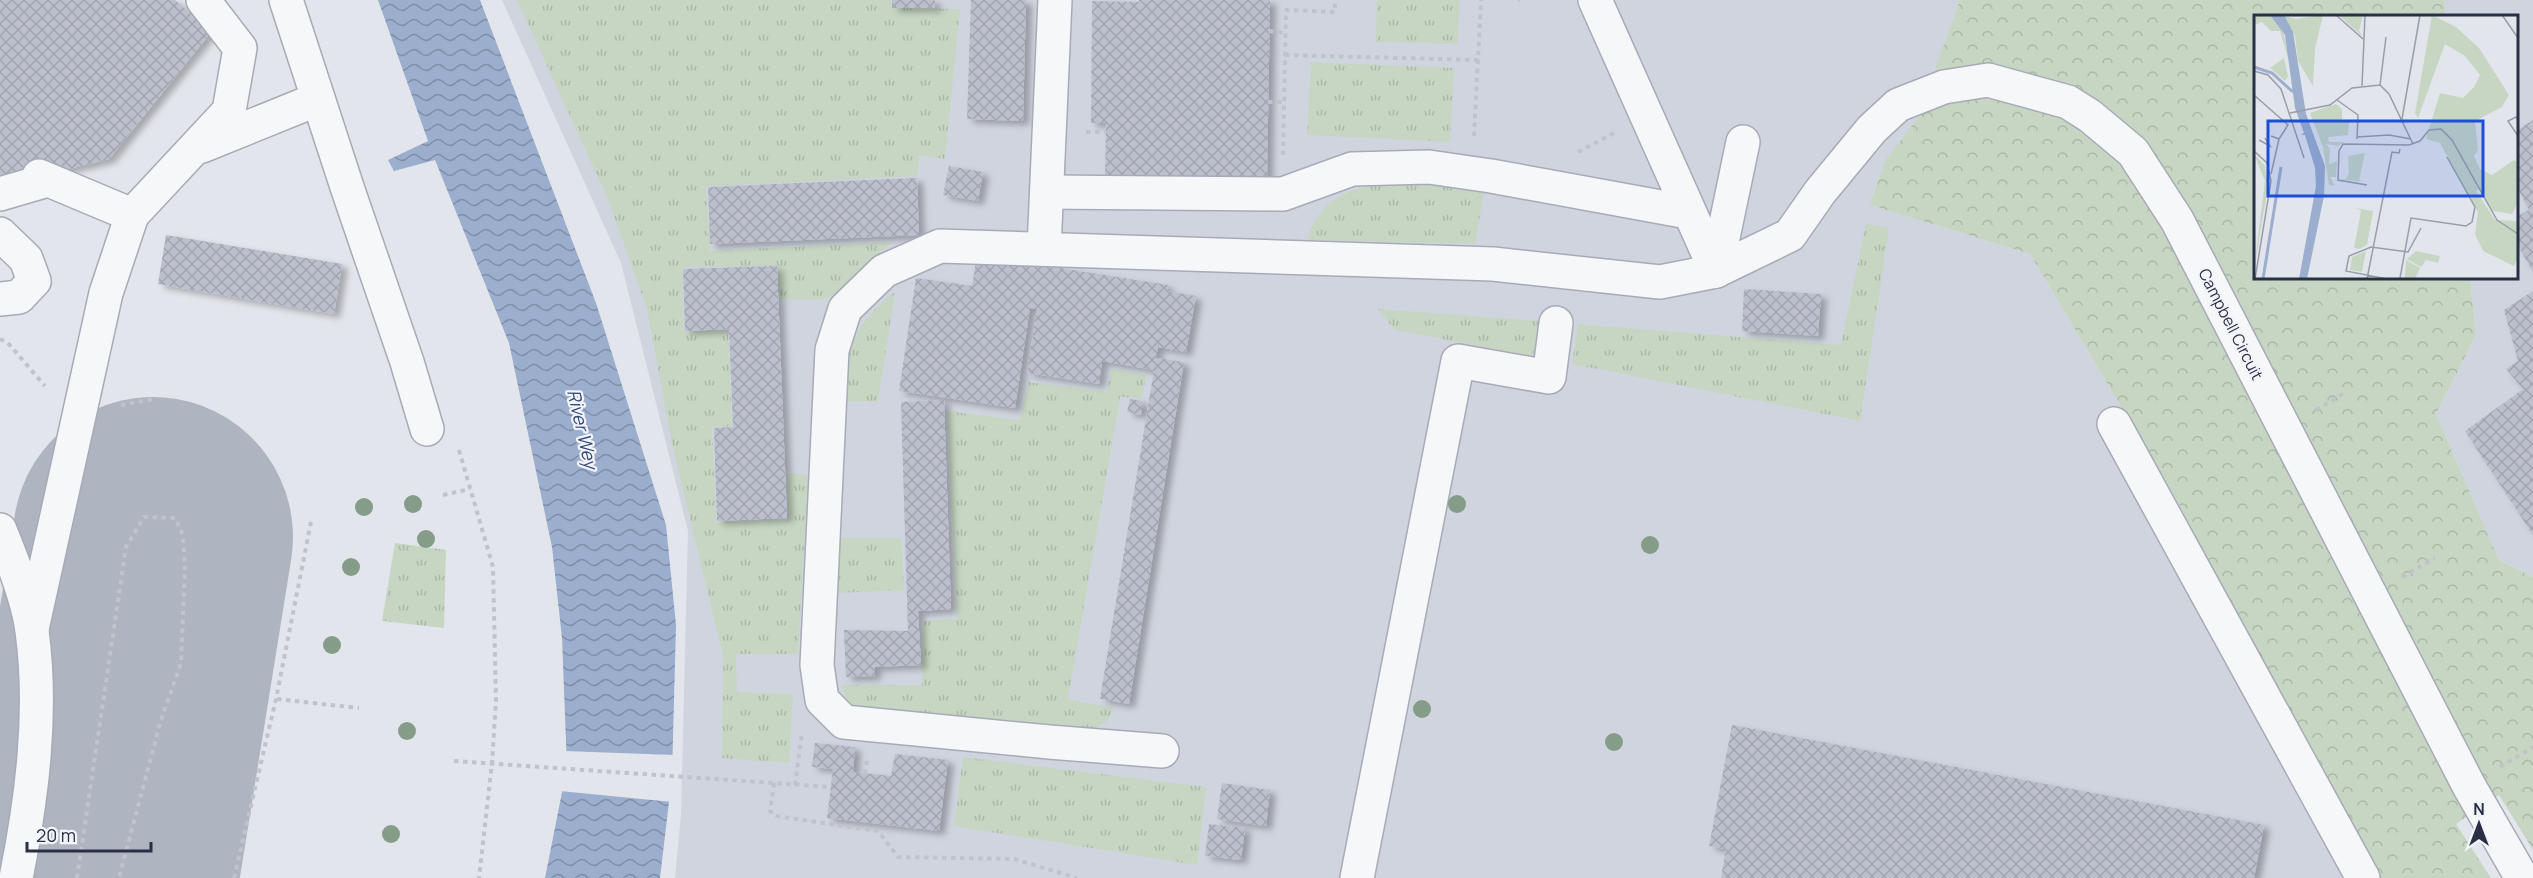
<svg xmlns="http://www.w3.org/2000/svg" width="2533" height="878" viewBox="0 0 2533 878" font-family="Manrope,sans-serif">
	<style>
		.built { fill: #d0d4de }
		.grass { fill: url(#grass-tufts) }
		.forest { fill: url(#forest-crowns) }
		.water { fill: url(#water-waves) }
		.pier { fill: #e3e5ec }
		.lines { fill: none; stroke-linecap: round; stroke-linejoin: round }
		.runway { stroke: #afb4c1; stroke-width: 280 }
		.building { fill: url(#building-cross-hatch); filter: url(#shadow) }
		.minor-casing { stroke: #a7abb7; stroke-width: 36 }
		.path { stroke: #c1c3ca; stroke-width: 4; stroke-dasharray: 4.5 4.5; stroke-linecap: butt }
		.minor { stroke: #f6f7f9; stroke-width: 33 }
		.tree { fill: #859c88 }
		.labels { text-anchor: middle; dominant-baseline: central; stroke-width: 4.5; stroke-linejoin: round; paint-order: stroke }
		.street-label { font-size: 16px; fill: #293045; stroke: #f3f4f9 }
		.water-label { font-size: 18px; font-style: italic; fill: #31497b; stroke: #f3f4f9 }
		.inset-river { fill: none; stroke: #9caecd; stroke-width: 3 }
		.inset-road { fill: none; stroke: #999da9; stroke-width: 1.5 }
		.view { fill: #1d4ed8; fill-opacity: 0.15; stroke: #1d4ed8; stroke-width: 3 }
		.inset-edge { fill: none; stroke: #293045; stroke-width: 3 }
	</style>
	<defs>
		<pattern id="grass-tufts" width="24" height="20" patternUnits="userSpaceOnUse" patternTransform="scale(1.5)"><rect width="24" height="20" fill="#c6d6c3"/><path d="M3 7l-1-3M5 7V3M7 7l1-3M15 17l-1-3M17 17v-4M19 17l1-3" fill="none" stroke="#aab8a9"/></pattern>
		<pattern id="forest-crowns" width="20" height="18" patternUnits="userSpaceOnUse" patternTransform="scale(1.5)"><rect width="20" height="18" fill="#c6d6c3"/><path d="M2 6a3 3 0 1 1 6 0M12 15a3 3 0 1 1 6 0" fill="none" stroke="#aab8a9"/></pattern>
		<pattern id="water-waves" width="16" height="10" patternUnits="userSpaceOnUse" patternTransform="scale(1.5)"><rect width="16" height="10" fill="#9caecd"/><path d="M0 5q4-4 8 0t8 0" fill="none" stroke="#7f8ea8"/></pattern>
		<pattern id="building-cross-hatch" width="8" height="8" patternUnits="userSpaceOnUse" patternTransform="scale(1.5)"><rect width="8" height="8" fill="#bcc0cc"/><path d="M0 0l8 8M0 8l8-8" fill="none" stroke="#a2a5b1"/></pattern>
		<filter id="shadow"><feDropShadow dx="6" dy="4" stdDeviation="3" flood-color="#0004"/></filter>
	</defs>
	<rect width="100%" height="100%" fill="#e3e5ec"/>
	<g class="built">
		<path d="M 502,0 L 2287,0 L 1870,205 L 2030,254 L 2179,504 L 2373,878 L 675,878 L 681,815 L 688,531 L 621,263 Z"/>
		<path d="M 2444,0 L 2533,0 L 2533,577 L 2499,560 L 2436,414 L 2476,335 L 2470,278 L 2516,278 L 2516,16 L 2446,16 Z"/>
	</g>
	<g class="grass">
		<path d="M 517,0 L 891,0 L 891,8 L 960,9 L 945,159 L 919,155 L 917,176 L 706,186 L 710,251 L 892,242 C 875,258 846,290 826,298 C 816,302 790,299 779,299 L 777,266 L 682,267 L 684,332 L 728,331 L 732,426 L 712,427 L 716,522 L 788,520 L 787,473 L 808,475 L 798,654 L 736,654 L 737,692 L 793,694 L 789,763 L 722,758 L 723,656 L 672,443 L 647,309 L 608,199 Z"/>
		<path d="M 1377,0 L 1459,0 L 1458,44 L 1376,42 Z"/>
		<path d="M 1311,62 L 1454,68 L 1450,142 L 1307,135 Z"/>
		<path d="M 1418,179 L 1485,187 L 1475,244 L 1308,240 C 1320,186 1373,185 1418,179 Z"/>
		<path d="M 1866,224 L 1889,228 L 1860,421 L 1572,364 L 1578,324 L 1841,345 Z"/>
		<path d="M 895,292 L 878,401 L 847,402 C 848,388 846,373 848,360 C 852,333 874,307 895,292 Z"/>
		<path d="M 1378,309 L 1539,321 L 1533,356 L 1395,330 Z"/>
		<path d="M 1112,369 L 1146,375 L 1142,398 L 1120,397 L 1068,699 L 1114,708 L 1107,721 L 1094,729 L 864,720 L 847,701 L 841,685 L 922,685 L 923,621 L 957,619 L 947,411 L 1020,420 L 1028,382 L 1107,392 Z"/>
		<path d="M 840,538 L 901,538 L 904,590 L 837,593 Z"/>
		<path d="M 395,543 L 446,550 L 444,628 L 382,621 Z"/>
		<path d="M 963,757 L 1206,787 L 1197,865 L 954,826 Z"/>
	</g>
	<path class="forest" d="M 1960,0 L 2444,0 L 2446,16 L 2256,16 L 2256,278 L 2470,278 L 2476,335 L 2436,414 L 2499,560 L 2533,577 L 2533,850 L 2499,795 L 2456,824 L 2491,878 L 2373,878 L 2179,504 L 2030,254 L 1870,205 L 1885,161 L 1917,119 Z"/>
	<path class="water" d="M 378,0 L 480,0 L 596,303 L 666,525 L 676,625 L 672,776 L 660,878 L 545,878 L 567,767 L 562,638 L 552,547 L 509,343 L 435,160 L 394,171 L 388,160 L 428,141 Z"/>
	<path class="pier" d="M 564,751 L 675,755 L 672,802 L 560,791 L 564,766 Z"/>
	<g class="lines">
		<path class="runway" d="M 98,878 L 153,537"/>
	</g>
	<g class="building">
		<path d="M 0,0 L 175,0 L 212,31 L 109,159 L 0,186 Z"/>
		<rect x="892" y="0" width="43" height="8"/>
		<path d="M 971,0 L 1026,0 L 1023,121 L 967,119 Z"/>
		<path d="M 1139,0 L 1270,0 L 1267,179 L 1105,177 L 1106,123 L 1091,123 L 1092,1 L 1139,2 Z"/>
		<path d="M 2533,120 L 2533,272 L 2516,242 L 2516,217 L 2529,210 L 2516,185 L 2516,131 Z"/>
		<path d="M 949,166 L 983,172 L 978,201 L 943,195 Z"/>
		<path d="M 917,178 L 919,235 L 710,244 L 708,187 Z"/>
		<path d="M 166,235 L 342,264 L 334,314 L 158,284 Z"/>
		<path d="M 977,255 L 1168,285 L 1167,291 L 1196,296 L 1186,352 L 1158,347 L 1156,358 L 1184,362 L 1129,704 L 1100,699 L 1154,370 L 1102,361 L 1099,384 L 1027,373 L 1037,309 L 1030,308 L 1015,408 L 899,391 L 916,278 L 972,286 Z"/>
		<path d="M 777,266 L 787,518 L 717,521 L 714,428 L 733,427 L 729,329 L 685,331 L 683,269 Z"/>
		<path d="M 1744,289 L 1821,294 L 1818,336 L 1742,331 Z"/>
		<path d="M 2533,291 L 2533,535 L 2465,431 L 2523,389 L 2506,369 L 2518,361 L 2504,310 Z"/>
		<path d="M 1130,399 L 1143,401 L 1141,415 L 1127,412 Z"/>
		<path d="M 944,400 L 951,609 L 918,611 L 921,665 L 875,667 L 875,676 L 846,677 L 844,630 L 908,631 L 901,402 Z"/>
		<path d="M 1732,725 L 2264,825 L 2254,878 L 1721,878 L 1726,849 L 1709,846 Z"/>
		<path d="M 815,743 L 855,747 L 853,772 L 891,776 L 895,754 L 948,760 L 939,831 L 827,818 L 833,769 L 812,767 Z"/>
		<path d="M 1222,783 L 1270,790 L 1266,826 L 1217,819 Z"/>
		<path d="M 1209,824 L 1245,828 L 1241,860 L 1205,856 Z"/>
	</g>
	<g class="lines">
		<defs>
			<g id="minor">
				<path d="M 286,0 L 347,187 L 407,362 L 427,429"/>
				<path d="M 1595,0 L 1716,271"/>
				<path d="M 202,146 L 318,99"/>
				<path d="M 39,176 L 132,215 L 229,111 L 240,48 L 203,0"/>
				<path d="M 1047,192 L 1283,194 L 1352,169 L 1429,167 L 1491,176 L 1688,212"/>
				<path d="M 0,194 L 48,180"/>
				<path d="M 0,234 L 26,259 L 34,281 L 19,297 L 0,299"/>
				<path d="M 1044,249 L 1055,0"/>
				<path d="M 1716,271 L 1743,142"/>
				<path d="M 2114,424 L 2363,878"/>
				<path d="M 0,530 C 12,559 28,600 32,631 C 43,712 32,798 16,878"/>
				<path d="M 32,629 L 106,293 L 132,215"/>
				<path d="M 1162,751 L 1049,742 L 844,722 L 822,700 L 817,665 L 832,350 L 845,309 L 884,271 L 940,246 L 1493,264 L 1660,282 L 1716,271 L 1790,235 L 1820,192 L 1872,129 L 1898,105 L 1944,87 L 1988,80 L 2068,102 L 2090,116 L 2133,152 L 2177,220 L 2469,786 L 2522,878"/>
				<path d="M 1357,878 L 1458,361 L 1549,377 L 1556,323"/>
			</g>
		</defs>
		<use href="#minor" class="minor-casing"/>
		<g class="path">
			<path d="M 1518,0 L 1520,0"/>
			<path d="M 1269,31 L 1285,33"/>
			<path d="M 1285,55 L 1478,60"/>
			<path d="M 1268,102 L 1284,102"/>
			<path d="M 1086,132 L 1106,132"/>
			<path d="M 1474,136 L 1481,0"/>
			<path d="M 1578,152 L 1614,133"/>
			<path d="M 1283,155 L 1286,10 L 1335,12 L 1335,0"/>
			<path d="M 0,339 L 8,343 L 45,386"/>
			<path d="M 121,405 L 153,399"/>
			<path d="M 2316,410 L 2346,392"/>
			<path d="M 459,450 L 493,567 L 496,701 L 492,763 L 479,878"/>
			<path d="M 443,495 L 470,489"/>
			<path d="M 2402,577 L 2435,558"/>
			<path d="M 277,699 L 359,708"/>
			<path d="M 454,761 L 831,787"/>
			<path d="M 2500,767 L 2533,747"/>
			<path d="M 865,774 L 867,761"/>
			<path d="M 774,783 L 770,811 L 776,816 L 878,831 L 898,857 L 1014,859 L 1077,878"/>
			<path d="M 795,785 L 802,733"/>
			<path d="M 77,878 L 126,547 L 144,517 L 175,518 L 183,535 L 185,570 L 181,663 L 161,720 L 119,878"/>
			<path d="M 234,878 L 276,699 L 311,522"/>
		</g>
		<use href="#minor" class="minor"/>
	</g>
	<g class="tree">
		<circle cx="413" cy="504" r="9"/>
		<circle cx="1457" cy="504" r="9"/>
		<circle cx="364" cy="507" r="9"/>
		<circle cx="426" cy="539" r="9"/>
		<circle cx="1650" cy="545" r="9"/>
		<circle cx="351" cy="567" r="9"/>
		<circle cx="332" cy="645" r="9"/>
		<circle cx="1422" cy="709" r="9"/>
		<circle cx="407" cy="731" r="9"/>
		<circle cx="1614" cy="742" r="9"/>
		<circle cx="391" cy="834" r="9"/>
	</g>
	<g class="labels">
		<g class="street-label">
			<text transform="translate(2231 324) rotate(63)">Campbell Circuit</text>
		</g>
		<g class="water-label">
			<text transform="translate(583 429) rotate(77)">River Wey</text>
		</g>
	</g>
	<g transform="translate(2254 15)">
		<rect width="264" height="264" fill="#e3e5ec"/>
		<path d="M 85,0 L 109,0 L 105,16 L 109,22 ZM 30,43 L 34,61 L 31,66 L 16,53 ZM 82,89 L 88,94 L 88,105 L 95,107 L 94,120 L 74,122 L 75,127 L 90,127 L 84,131 L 72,129 L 76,134 L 75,150 L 83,146 L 82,162 L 76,162 L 81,171 L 75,170 L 69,132 L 56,98 ZM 111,138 L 105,165 L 108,167 L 85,164 L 92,164 L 95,158 L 94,141 ZM 0,139 L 11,151 L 14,172 L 0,254 L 11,166 ZM 101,193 L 119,196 L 113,230 L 105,234 L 100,233 L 107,196 ZM 112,236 L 108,257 L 96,255 L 98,242 ZM 162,236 L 186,241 L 184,248 L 172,245 L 167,252 L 153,244 ZM 152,245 L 166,253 L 161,264 L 151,264 Z" fill="#c6d6c3"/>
		<path d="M 0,0 L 16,0 L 28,11 L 39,60 L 26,16 L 17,16 L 8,7 L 0,10 ZM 28,0 L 42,4 L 69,0 L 61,34 L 59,71 L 44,46 L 41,21 ZM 178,0 L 202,12 L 225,33 L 255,80 L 248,92 L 221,106 L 224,135 L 220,141 L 226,154 L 238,160 L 260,145 L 264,147 L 264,188 L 258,199 L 239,196 L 225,174 L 222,176 L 241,205 L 264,206 L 264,243 L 260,251 L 229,236 L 221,219 L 224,197 L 186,128 L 172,124 L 186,78 L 209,83 L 220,72 L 226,60 L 211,41 L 191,29 L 164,103 L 161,98 Z" fill="#c6d6c3"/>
		<path d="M 16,0 L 30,0 L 39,17 L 52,99 L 71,151 L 70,181 L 53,264 L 45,264 L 62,171 L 61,153 L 51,120 L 47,120 L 50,118 L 41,93 L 31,20 Z" fill="#9caecd"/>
		<path class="inset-river" d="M 0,52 L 18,58 L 39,77M 9,264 L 27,152"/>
		<path class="inset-road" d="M 82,0 L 109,24M 248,0 L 264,23M 0,56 L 14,60 L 27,74 L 50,143M 126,70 L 132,22M 108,71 L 111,0M 0,80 L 34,110 L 25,124 L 17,121M 83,85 L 104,100 L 103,124M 36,98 L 76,90 L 98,73 L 126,70 L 135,79 L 159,129M 148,104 L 166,0M 264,105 L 262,102 L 254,106 L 264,121M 103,122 L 135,120 L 157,124M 5,125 L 16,131 L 11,123M 0,136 L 13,148 L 17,166 L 1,264M 17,159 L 25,124M 113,170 L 84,165 L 85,136 L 89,129 L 155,130 L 166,126 L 175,115 L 187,114 L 198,125 L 243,205 L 264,219M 146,263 L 157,203 L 212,211 L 218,207 L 221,192 L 193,142M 113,264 L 138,137 L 145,138 L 146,134M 133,264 L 92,256 L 95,241 L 117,232 L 154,237 L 167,213"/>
		<path class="view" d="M 14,106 L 229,106 L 229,181 L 14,181 Z"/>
		<rect width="264" height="264" class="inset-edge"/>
	</g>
	<g transform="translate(2479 824)" stroke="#f3f4f9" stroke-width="4.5" paint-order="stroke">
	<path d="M0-4.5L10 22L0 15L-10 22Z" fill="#293045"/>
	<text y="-9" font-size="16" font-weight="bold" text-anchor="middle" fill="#293045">N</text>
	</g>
	<path d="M27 842v9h124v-9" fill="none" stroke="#293045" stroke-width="3"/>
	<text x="36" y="842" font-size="18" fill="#293045" stroke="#f3f4f9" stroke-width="4.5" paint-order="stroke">20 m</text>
</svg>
